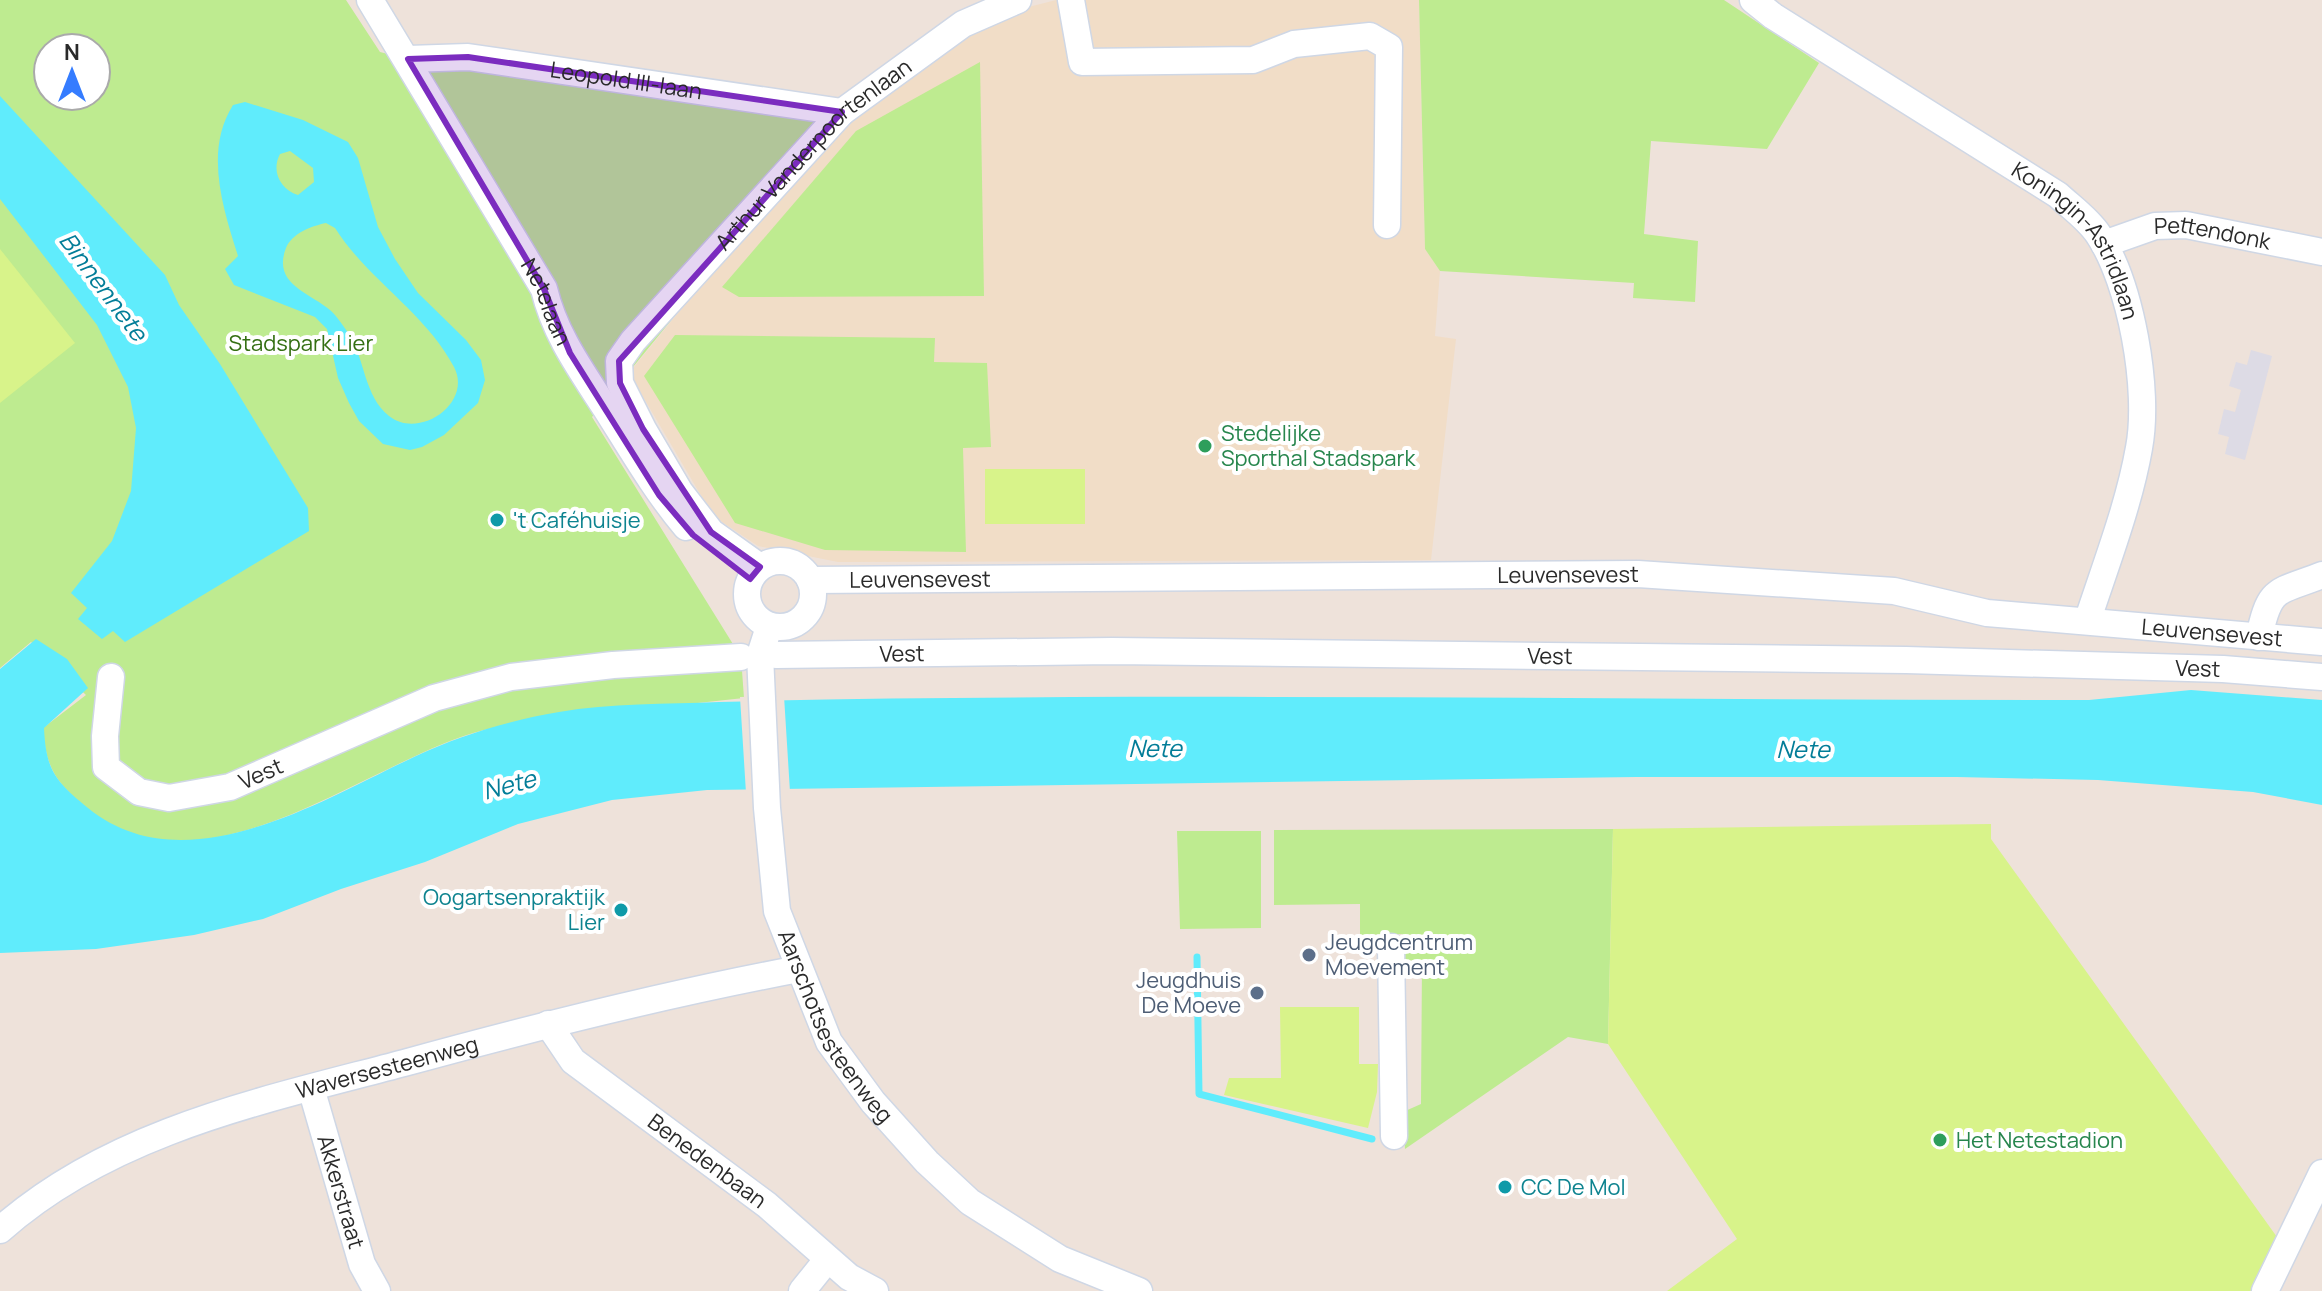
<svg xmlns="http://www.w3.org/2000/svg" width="2322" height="1291" viewBox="0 0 2322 1291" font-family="Manrope,sans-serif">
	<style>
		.industrial { fill: #dddbe5 }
		.education { fill: #f1ddc7 }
		.green { fill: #beeb90; fill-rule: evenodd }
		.pitch { fill: #d8f38a }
		.water { fill: #60ecfc; fill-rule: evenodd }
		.pier { fill: #eee2da }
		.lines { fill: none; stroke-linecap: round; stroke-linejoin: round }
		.stream { stroke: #60ecfc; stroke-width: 7 }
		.minor-casing { stroke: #cfd7e5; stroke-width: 29 }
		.minor { stroke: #fff; stroke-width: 26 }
		.marked { fill: #7b2cbf; fill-opacity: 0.2; stroke: #7b2cbf; stroke-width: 6; stroke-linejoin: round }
		.leisure-dot { fill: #2e9e5b; stroke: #fff; stroke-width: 3 }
		.culture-dot { fill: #0f9aa8; stroke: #fff; stroke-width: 3 }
		.service-dot { fill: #5c6f8a; stroke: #fff; stroke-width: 3 }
		.labels { text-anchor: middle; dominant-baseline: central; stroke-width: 8; stroke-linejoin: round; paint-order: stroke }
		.street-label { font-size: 22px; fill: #2a2a2a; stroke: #fff }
		.park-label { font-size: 22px; fill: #346f12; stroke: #fff }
		.leisure-label { font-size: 22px; fill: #27864d; stroke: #fff; text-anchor: start }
		.culture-label { font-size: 22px; fill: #0d838f; stroke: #fff; text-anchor: start }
		.service-label { font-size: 22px; fill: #4e5e75; stroke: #fff; text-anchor: start }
		.water-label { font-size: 24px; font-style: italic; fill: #027d98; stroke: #fff }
	</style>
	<rect width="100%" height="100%" fill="#eee2da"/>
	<path class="industrial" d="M 2251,350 L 2272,356 L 2245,460 L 2225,454 L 2229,437 L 2218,434 L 2224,409 L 2235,412 L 2241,390 L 2229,386 L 2236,362 L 2247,365 Z"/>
	<path class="education" d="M 1056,0 L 1419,0 L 1425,249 L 1440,271 L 1435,336 L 1456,339 L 1431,560 L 838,562 L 758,546 L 713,516 L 629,373 L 842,112 L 963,24 Z"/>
	<g class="green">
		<path d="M 0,0 L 346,0 L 380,52 L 408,59 L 842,112 L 592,417 L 741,657 L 744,698 C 685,704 627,711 569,719 C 541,723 511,723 484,730 C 369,759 206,904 88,809 C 56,783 46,769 43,728 L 86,695 L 31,642 L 0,668 ZM 48,48 L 96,48 L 96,96 L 48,96 Z"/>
		<path d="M 1419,0 L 1724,0 L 1819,63 L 1767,149 L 1651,141 L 1644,234 L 1698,241 L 1695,302 L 1633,298 L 1634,283 L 1440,271 L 1425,249 Z"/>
		<path d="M 980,62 L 984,296 L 739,297 L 722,287 L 856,131 Z"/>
		<path d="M 675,335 L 935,338 L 934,362 L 987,363 L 991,447 L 963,448 L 966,552 L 825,550 L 735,523 L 644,376 Z"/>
		<path d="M 1613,829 L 1608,1044 L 1568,1037 L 1405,1149 L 1403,1112 L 1421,1104 L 1422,961 L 1402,960 L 1402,934 L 1360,935 L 1360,904 L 1274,905 L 1274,830 Z"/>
		<path d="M 1177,831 L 1261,831 L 1261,928 L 1180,929 Z"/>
	</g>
	<g class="pitch">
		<path d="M 0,249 L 75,343 L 0,403 Z"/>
		<rect x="985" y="469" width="100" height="55"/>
		<path d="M 1991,824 L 1991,839 L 2277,1237 L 2253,1291 L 1667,1291 L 1737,1239 L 1608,1044 L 1613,829 Z"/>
		<path d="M 1280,1007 L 1359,1007 L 1359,1064 L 1378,1064 L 1377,1092 L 1368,1128 L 1224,1095 L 1229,1078 L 1281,1078 Z"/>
	</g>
	<g class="water">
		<path d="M 0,96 L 165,275 L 179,305 L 220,364 L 308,508 L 309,531 L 125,642 L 113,631 L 102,639 L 78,619 L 87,608 L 71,593 L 112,541 L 131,491 L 136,428 L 128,387 L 97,325 L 0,199 Z"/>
		<path d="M 245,102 L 303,120 L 348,142 L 358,158 L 378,227 L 395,259 L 418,293 L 466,340 L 481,360 L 485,380 L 478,403 L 444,435 L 422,447 L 410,450 L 383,444 L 359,421 L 349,403 L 338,378 L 327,329 L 315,317 L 234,285 L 225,269 L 238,256 C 223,208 204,151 233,105 ZM 290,151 L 313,168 L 314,182 L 298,195 C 280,189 271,171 280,154 ZM 326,223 L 335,228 C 368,280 425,312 454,367 C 473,403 419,440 389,416 C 364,396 365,359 349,334 C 344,327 337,316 330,310 C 309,292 272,284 286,248 C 292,233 312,226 326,223 Z"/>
		<path d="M 36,639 L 67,659 L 88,688 L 44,728 C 46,770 55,781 88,808 C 185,887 322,800 416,756 C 460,735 511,720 559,712 C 610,703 667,704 719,702 C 837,698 954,698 1072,697 C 1411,696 1750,700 2089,700 L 2191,690 L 2322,700 L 2322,805 L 2253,792 L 2098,780 L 1957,777 L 1636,777 L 707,790 L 612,800 L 518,824 L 425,862 L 341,889 L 263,919 L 194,935 L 96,949 L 0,953 L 0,669 Z"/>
	</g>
	<path class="pier" d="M 784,696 L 790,792 L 746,793 L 740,697 Z"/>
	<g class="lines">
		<path class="stream" d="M 1197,957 L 1199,1094 L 1372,1139"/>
		<defs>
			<g id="minor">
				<path id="s1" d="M 370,0 L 544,289 C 555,335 581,370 606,409 C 632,450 655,490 686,527"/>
				<path d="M 1071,0 L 1082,62 L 1253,60 L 1294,44 L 1370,36 L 1389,47 L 1387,225"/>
				<path id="s2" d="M 1753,0 L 1773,16 L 2058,195 C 2071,207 2088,219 2098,234 C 2131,283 2150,390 2139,448 C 2129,505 2106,564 2088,619"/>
				<path id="s3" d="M 408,59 L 468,57 L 842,112"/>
				<path id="s4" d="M 2104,244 L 2155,226 L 2186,225 L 2322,252"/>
				<circle cx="780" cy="594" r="33"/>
				<path id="s5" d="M 760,567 L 711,532 L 680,492 L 643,429 L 620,383 L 619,361 L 633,341 L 842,112 L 963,24 L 1018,0"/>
				<path id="s6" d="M 810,580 L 1638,574 L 1894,591 L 1987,613 L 2322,642"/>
				<path id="s7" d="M 769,627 L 760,655 L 767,808 L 777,911 L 829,1042 L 873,1102 L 927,1162 L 970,1202 L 1060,1259 L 1139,1291"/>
				<path d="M 2259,637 C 2270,586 2276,593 2322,575"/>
				<path id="s8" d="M 776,655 L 1112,651 L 1906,660 L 2223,669 L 2322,677"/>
				<path id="s9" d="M 111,677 L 105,736 L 106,767 L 139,792 L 169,798 L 230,787 L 434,698 L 511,677 L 613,665 L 741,657"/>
				<path d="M 1391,947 L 1394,1136"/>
				<path id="s10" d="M 548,1024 L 573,1061 L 767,1205 L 849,1277 L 875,1291"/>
				<path id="s11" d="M 311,1088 L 362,1264 L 377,1291"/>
				<path id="s12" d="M 0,1230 C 111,1131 265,1100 404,1063 C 535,1027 665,994 799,969"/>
				<path d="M 802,1291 L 827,1260"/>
				<path d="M 2265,1291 L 2322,1173"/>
			</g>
		</defs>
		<use href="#minor" class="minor-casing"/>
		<use href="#minor" class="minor"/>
	</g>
	<path class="marked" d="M 468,57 L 842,112 L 619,361 L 620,383 L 643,429 L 711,532 L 760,567 L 750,579 L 693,535 L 659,495 L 570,353 L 544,289 L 408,59 Z"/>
	<g class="leisure-dot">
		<circle cx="1205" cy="446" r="8"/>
		<circle cx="1940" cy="1140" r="8"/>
	</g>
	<g class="culture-dot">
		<circle cx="497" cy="520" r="8"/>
		<circle cx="621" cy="910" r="8"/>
		<circle cx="1505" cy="1187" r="8"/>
	</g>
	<g class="service-dot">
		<circle cx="1309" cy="955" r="8"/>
		<circle cx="1257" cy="993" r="8"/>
	</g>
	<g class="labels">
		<g class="street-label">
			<text stroke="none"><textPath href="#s3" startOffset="220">Leopold III-laan</textPath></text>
			<text stroke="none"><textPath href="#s5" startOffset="542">Arthur Vanderpoortenlaan</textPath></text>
			<text stroke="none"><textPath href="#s4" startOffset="112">Pettendonk</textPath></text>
			<text stroke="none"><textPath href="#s2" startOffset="410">Koningin-Astridlaan</textPath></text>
			<text stroke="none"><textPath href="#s1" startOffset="350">Netelaan</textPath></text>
			<text stroke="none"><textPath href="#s6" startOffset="758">Leuvensevest</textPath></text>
			<text stroke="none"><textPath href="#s6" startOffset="110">Leuvensevest</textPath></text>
			<text stroke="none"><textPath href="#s6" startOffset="1406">Leuvensevest</textPath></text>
			<text stroke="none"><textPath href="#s8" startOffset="126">Vest</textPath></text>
			<text stroke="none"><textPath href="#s8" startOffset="774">Vest</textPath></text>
			<text stroke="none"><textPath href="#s8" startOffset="1422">Vest</textPath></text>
			<text stroke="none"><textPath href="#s9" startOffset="258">Vest</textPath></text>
			<text stroke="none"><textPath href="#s7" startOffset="416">Aarschotsesteenweg</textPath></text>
			<text stroke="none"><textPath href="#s12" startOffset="424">Waversesteenweg</textPath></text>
			<text stroke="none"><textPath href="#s10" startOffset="212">Benedenbaan</textPath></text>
			<text stroke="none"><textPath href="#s11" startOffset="108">Akkerstraat</textPath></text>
		</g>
		<g class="park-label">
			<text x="301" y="343">Stadspark Lier</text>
		</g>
		<g class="leisure-label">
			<text x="1221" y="433">Stedelijke<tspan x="1221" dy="25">Sporthal Stadspark</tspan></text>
			<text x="1956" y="1140">Het Netestadion</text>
		</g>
		<g class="culture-label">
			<text x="513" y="520">'t Caféhuisje</text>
			<text x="605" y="897" text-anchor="end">Oogartsenpraktijk<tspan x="605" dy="25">Lier</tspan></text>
			<text x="1521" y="1187">CC De Mol</text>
		</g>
		<g class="service-label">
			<text x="1325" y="942">Jeugdcentrum<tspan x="1325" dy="25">Moevement</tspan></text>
			<text x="1241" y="980" text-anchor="end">Jeugdhuis<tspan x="1241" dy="25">De Moeve</tspan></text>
		</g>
		<g class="water-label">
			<text transform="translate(104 286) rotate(53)">Binnennete</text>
			<text x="1155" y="747">Nete</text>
			<text x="1803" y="748">Nete</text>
			<text transform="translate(509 784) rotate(-15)">Nete</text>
		</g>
	</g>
	<g transform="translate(72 72)"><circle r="38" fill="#ffffff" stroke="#aaaaaa" stroke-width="2"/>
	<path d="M0-6L14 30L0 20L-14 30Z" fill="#357cff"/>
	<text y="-12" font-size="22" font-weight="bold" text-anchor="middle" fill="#2a2a2a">N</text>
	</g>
</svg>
